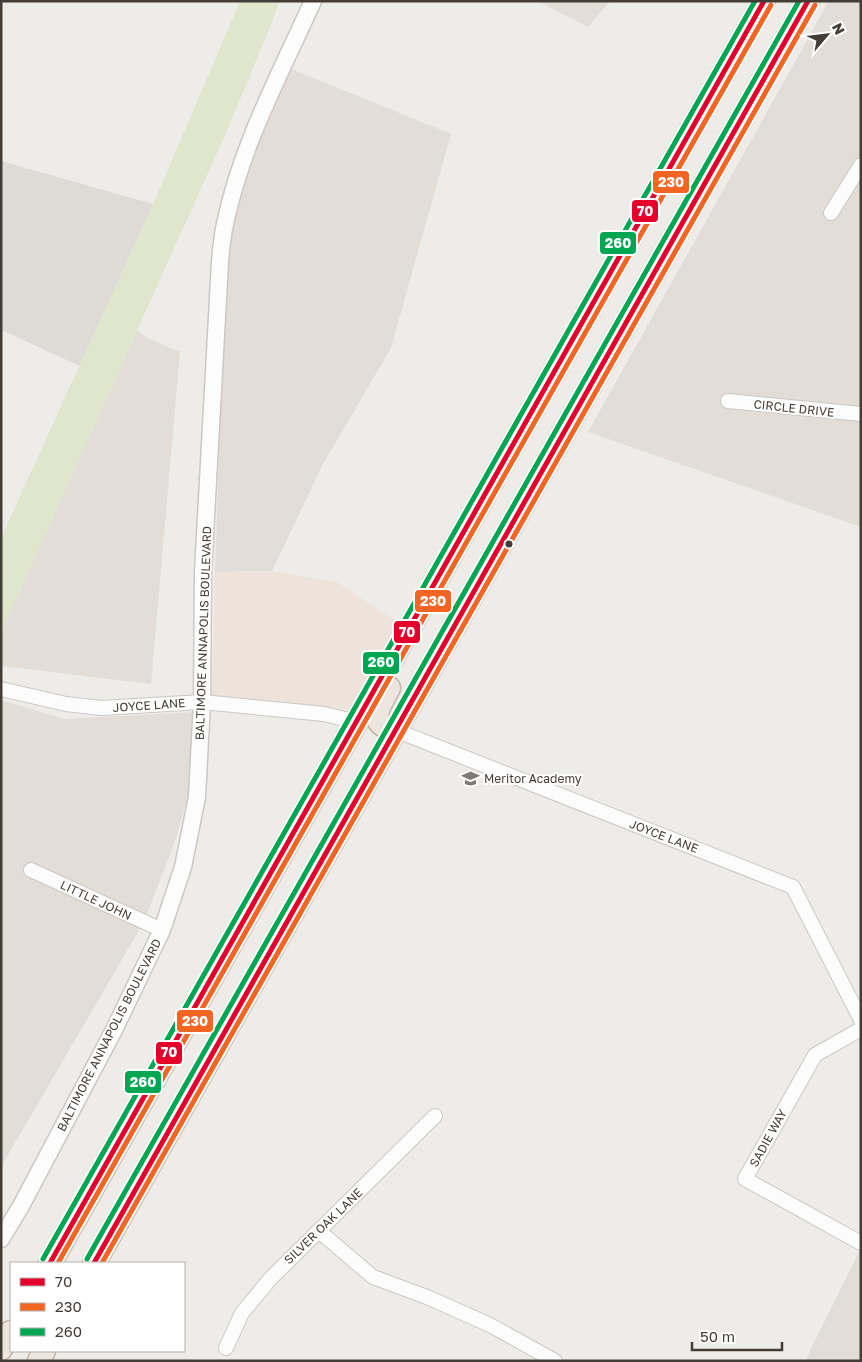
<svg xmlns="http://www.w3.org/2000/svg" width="862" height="1362" viewBox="0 0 862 1362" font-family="'Golos Text',sans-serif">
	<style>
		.residential { fill: #e2ddd6 }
		.commercial { fill: #ede3da }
		.industrial { fill: #dedbd7 }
		.green { fill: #dfe6cb }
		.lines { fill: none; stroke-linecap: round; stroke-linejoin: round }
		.minor-casing { stroke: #cbc8c5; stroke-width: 16 }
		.tertiary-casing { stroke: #cbc8c5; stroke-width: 19 }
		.trunk-casing { stroke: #c4b6a6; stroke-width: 25 }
		.minor { stroke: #fcfcfc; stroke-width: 14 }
		.tertiary { stroke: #fcfcfc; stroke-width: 16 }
		.trunk { stroke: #ece6df; stroke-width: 22 }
		.bus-1-casing { stroke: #fff; stroke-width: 9 }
		.bus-2-casing { stroke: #fff; stroke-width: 9 }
		.bus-3-casing { stroke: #fff; stroke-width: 9 }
		.bus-1 { stroke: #e4002b; stroke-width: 5 }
		.bus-2 { stroke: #f26522; stroke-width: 5 }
		.bus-3 { stroke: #00a651; stroke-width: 5 }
		.bus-dot { fill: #433d36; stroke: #fff; stroke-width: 2 }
		.labels { text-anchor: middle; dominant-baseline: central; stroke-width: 4; stroke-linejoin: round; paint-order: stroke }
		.street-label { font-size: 12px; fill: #433d36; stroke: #fff }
		.poi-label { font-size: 12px; fill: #433d36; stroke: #fff; text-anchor: start }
		.line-badge { stroke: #fff; stroke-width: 2 }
		.badge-label { font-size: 14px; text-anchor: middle; font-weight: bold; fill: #fff }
	</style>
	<rect width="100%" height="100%" fill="#eeece9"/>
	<g class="residential">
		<path d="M 537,1 L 610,1 L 588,27 Z"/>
		<path d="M 829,1 L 861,1 L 861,527 L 588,432 Z"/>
		<path d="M 289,68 L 451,134 L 391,348 L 323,464 L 272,571 L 215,572 L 225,280 L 237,203 L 257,140 Z"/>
		<path d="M 137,331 L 148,338 L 180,352 L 151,684 L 1,666 L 1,632 Z"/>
		<path d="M 1,700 L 65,719 L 194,712 L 190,790 L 174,844 L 149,909 L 138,932 L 1,1167 Z"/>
		<path d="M 861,1248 L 861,1361 L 805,1361 Z"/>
	</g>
	<path class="commercial" d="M 272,571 L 337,582 L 399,623 L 351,710 L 212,695 L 215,572 Z"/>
	<path class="industrial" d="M 1,161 L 153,204 L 80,366 L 1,330 Z"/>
	<path class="green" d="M 240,1 L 279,1 L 274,17 L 227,131 L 1,632 L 1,538 L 153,204 Z"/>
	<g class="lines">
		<defs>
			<g id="minor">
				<path d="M 831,213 L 861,165"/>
				<path d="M 728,401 L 861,414"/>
				<path d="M 1,689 L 66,704 L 101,708 L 202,702 L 324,714 L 357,722"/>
				<path d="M 395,730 L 793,887 L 861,1020"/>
				<path d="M 31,870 L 162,930"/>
				<path d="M 861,1029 L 815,1055 L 745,1179 L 861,1243"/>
				<path d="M 319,1231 L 373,1277 L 427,1297 L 490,1325 L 555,1361"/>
				<path d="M 226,1348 L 242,1313 L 271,1278 L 435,1116"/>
			</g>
			<path id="tertiary" d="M 1,1239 L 21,1206 L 114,1030 L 162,930 L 183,867 L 197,797 L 202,702 L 203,572 L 220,262 C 221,250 222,237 225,224 C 241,146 280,74 313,1"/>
			<g id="trunk">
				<path d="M 389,688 C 379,707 366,723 395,730"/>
				<path d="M 50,1263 L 764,1"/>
				<path d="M 94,1263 L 808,1"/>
				<path d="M 1,1349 L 11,1332"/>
				<path d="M 39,1361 L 44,1351"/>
			</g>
		</defs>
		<use href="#minor" class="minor-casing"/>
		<use href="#tertiary" class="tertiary-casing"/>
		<use href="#trunk" class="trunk-casing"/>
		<use href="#minor" class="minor"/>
		<use href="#tertiary" class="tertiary"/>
		<use href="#trunk" class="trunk"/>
		<defs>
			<g id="bus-1">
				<path d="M 50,1263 L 764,1"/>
				<path d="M 94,1263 L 808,1"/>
			</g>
			<g id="bus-2">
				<path d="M 58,1263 L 771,5"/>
				<path d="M 102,1263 L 815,5"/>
			</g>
			<g id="bus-3">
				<path d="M 43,1259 L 755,1"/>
				<path d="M 87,1259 L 799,1"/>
			</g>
		</defs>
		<use href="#bus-1" class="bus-1-casing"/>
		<use href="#bus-2" class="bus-2-casing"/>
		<use href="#bus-3" class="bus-3-casing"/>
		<use href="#bus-1" class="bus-1"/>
		<use href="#bus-2" class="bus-2"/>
		<use href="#bus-3" class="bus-3"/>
	</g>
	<defs>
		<symbol id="school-bare" viewBox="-9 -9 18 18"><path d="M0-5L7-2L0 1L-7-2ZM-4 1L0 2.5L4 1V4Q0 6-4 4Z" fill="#7f7a75" stroke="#fff" stroke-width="2.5" paint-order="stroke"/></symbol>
	</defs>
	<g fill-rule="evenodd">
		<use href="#school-bare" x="458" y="766" width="25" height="25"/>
	</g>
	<circle class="bus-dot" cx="509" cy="544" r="4.5"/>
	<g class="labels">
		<g class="street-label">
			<text transform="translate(794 408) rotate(6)">CIRCLE DRIVE</text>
			<text transform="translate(203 633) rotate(-88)">BALTIMORE ANNAPOLIS BOULEVARD</text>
			<text transform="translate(149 705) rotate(-4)">JOYCE LANE</text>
			<text transform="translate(664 836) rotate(21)">JOYCE LANE</text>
			<text transform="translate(96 900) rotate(25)">LITTLE JOHN</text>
			<text transform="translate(109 1035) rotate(-63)">BALTIMORE ANNAPOLIS BOULEVARD</text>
			<text transform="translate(768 1138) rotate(-61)">SADIE WAY</text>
			<text transform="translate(323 1226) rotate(-44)">SILVER OAK LANE</text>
		</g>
		<g class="poi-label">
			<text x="484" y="778">Meritor Academy</text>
		</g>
	</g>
	<g class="line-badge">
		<rect x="652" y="170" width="38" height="24" rx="5" fill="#f26522"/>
		<rect x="631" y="199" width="28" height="24" rx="5" fill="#e4002b"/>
		<rect x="599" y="231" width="38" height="24" rx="5" fill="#00a651"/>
		<rect x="414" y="589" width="38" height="24" rx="5" fill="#f26522"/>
		<rect x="393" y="620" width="28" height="24" rx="5" fill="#e4002b"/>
		<rect x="362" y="651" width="38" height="24" rx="5" fill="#00a651"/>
		<rect x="176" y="1009" width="38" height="24" rx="5" fill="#f26522"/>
		<rect x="155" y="1041" width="28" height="24" rx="5" fill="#e4002b"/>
		<rect x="124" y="1070" width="38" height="24" rx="5" fill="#00a651"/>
	</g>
	<g class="badge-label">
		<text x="671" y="187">230</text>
		<text x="645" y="216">70</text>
		<text x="618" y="248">260</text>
		<text x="433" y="606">230</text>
		<text x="407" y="637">70</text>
		<text x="381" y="667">260</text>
		<text x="195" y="1026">230</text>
		<text x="169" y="1057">70</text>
		<text x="143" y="1087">260</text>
	</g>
	<rect width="862" height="1362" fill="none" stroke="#433d36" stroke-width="5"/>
	<rect x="10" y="1262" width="175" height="90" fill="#ffffff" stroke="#b4b1af"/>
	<rect x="20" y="1278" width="25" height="8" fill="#e4002b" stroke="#b4b1af"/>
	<text x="55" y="1287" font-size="15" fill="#433d36">70</text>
	<rect x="20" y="1303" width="25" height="8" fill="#f26522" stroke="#b4b1af"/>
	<text x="55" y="1312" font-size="15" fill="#433d36">230</text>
	<rect x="20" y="1328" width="25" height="8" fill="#00a651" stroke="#b4b1af"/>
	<text x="55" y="1337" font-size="15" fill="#433d36">260</text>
	<g transform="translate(827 35) rotate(62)" stroke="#ffffff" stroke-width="4" paint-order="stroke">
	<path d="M0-4L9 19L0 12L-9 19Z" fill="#433d36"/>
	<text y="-8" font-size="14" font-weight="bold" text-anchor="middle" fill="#433d36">N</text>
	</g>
	<path d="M692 1342v8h90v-8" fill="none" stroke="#433d36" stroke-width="2.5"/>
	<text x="700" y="1342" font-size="15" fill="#433d36" stroke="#ffffff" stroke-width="4" paint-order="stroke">50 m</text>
</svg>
